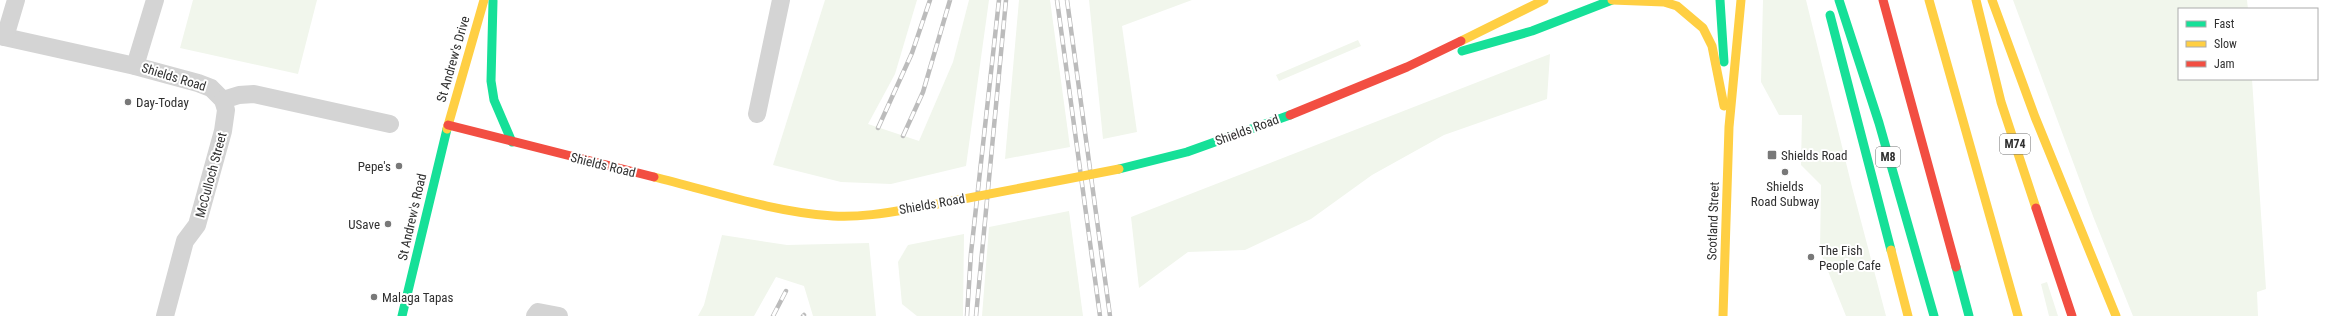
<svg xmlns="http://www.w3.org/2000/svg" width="2326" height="316" viewBox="0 0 2326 316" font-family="'Roboto Condensed',sans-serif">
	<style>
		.green { fill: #f1f6ec }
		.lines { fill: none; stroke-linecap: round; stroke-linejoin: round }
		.street { stroke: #d4d4d4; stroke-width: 18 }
		.fast { stroke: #16e098; stroke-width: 9 }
		.slow { stroke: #ffcf43; stroke-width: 9 }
		.jam { stroke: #f24e42; stroke-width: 9 }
		.rail-casing { stroke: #bcbcbc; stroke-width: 4.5 }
		.rail { stroke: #fff; stroke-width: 3; stroke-dasharray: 9; stroke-linecap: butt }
		.slow-bridge { stroke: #ffcf43; stroke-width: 9 }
		.poi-dot { fill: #787878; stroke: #fff; stroke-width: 1.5 }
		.labels { text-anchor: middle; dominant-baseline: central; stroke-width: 4; stroke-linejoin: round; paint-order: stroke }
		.shield { fill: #fff; stroke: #6e6e6e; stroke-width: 1 }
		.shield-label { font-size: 12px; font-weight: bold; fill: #303030 }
		.street-label { font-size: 13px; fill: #303030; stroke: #fff }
		.poi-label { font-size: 13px; fill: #303030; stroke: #fff; text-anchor: start }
	</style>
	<rect width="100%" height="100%" fill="#fff"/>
	<g class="green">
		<path d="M 193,0 L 317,0 L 298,74 L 180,48 Z"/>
		<path d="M 825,0 L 917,0 L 895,74 L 868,124 L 919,141 L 953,62 L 969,0 L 989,0 L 966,166 L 891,184 L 841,182 L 773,165 Z"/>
		<path d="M 1019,0 L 1050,0 L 1070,147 L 1005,159 Z"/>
		<path d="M 1089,0 L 1192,0 L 1122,26 L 1137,132 L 1103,139 Z"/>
		<path d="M 1763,0 L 1806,0 L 1852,187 L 1886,316 L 1846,316 L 1820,251 L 1821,185 L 1801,165 L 1802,115 L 1779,115 L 1761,82 Z"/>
		<path d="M 2013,0 L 2247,0 L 2248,9 L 2179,9 L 2179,79 L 2252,79 L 2266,289 L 2257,292 L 2258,316 L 2133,316 L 2093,216 Z"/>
		<path d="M 1358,40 L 1361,46 L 1279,81 L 1276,75 Z"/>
		<path d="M 1550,54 L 1547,99 L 1444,135 L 1372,175 L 1311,219 L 1245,250 L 1188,252 L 1139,288 L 1131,217 Z"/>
		<path d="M 1069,211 L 1083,316 L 982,316 L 989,227 Z"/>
		<path d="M 964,234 L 963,316 L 917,316 L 902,304 L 898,262 L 908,245 Z"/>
		<path d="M 722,235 L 787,245 L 869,243 L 876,316 L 813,316 L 804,286 L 776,277 L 754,316 L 698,316 L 704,305 Z"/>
		<path d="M 2047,282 L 2058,316 L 2049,316 L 2041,284 Z"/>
	</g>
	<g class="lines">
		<g class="street">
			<path d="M 0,36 L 135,66 L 198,83 L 211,88 L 223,100 L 239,95 L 254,94 L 390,124"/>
			<path d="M 5,37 L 16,0"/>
			<path d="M 135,66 L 155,0"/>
			<path d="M 757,114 L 781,0"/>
			<path d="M 165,316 L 185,241 L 197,225 L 223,131 L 226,110 L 223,100"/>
			<path d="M 535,316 L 538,312 L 559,316"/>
		</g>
		<g class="fast">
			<path d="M 1720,0 L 1724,62"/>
			<path d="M 1839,0 L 1879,123 L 1934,316"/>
			<path d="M 493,1 L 491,81 L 494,100 L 512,142"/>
			<path d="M 1830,15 L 1891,250"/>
			<path d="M 1462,51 L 1532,31 L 1612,0"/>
			<path d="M 1119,169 L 1187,152 L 1290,115"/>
			<path d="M 1956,267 L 1969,316"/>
			<path d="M 402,316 L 447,129"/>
		</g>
		<g class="slow">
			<path d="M 1612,0 L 1664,2 L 1677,6 L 1703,28 L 1712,46 L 1724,106"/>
			<path d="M 1929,0 L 2018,316"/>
			<path d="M 1976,0 L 2001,102 L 2036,208"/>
			<path d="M 1992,0 L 2035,117 L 2116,316"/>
			<path d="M 1461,41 L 1544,0"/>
			<path d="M 447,129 L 484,0"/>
			<path d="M 654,177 C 712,191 772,212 833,216 C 864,218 896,211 927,206"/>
			<path d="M 1891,250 L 1908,316"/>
			<path d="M 1723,316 L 1729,127 L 1741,0"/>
		</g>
		<g class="jam">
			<path d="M 1883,0 L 1956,267"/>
			<path d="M 1290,115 L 1407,67 L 1461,41"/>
			<path d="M 448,125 L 654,177"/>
			<path d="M 2036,208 L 2072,316"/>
		</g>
		<defs>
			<g id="rail">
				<path d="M 1057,0 L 1100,316"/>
				<path d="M 1067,0 L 1110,316"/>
				<path d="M 878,128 L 912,53 L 930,0"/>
				<path d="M 903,136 L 923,92 L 950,0"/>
				<path d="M 773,316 L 786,291"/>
				<path d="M 803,316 L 804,315"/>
				<path d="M 967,316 L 971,253 L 999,0"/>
				<path d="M 976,316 L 1006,0"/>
			</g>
		</defs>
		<use href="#rail" class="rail-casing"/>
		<use href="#rail" class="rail"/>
		<path class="slow-bridge" d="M 927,206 L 1119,169"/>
	</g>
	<g class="poi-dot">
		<circle cx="128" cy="102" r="4"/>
		<rect x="1767" y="150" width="10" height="10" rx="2"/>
		<circle cx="399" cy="166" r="4"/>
		<circle cx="1785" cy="172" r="4"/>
		<circle cx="388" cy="224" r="4"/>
		<circle cx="1811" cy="257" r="4"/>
		<circle cx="374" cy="297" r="4"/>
	</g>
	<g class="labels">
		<g class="shield">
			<rect x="2000" y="134" width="30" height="20" rx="3"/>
			<rect x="1876" y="147" width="24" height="20" rx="3"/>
		</g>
		<g class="shield-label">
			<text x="2015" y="144">M74</text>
			<text x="1888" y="157">M8</text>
		</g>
		<g class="street-label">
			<text transform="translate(453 59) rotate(-74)">St Andrew's Drive</text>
			<text transform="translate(174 77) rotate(17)">Shields Road</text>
			<text transform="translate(1247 130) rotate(-20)">Shields Road</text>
			<text transform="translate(603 165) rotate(14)">Shields Road</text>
			<text transform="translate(211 175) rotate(-75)">McCulloch Street</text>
			<text transform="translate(932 204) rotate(-10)">Shields Road</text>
			<text transform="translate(412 217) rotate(-77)">St Andrew's Road</text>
			<text transform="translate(1713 221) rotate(-88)">Scotland Street</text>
		</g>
		<g class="poi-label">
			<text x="136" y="102">Day-Today</text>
			<text x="1781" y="155">Shields Road</text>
			<text x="391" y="166" text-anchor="end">Pepe's</text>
			<text x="1785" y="186" text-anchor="middle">Shields<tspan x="1785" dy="15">Road Subway</tspan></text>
			<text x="380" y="224" text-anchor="end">USave</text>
			<text x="1819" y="250">The Fish<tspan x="1819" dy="15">People Cafe</tspan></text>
			<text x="382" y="297">Malaga Tapas</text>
		</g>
	</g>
	<rect x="2178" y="8" width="140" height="72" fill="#ffffff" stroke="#acacac"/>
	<rect x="2186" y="21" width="20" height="6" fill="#16e098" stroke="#acacac"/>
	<text x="2214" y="28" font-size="12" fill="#303030">Fast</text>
	<rect x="2186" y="41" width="20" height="6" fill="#ffcf43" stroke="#acacac"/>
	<text x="2214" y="48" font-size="12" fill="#303030">Slow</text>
	<rect x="2186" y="61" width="20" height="6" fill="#f24e42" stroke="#acacac"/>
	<text x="2214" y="68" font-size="12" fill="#303030">Jam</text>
</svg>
